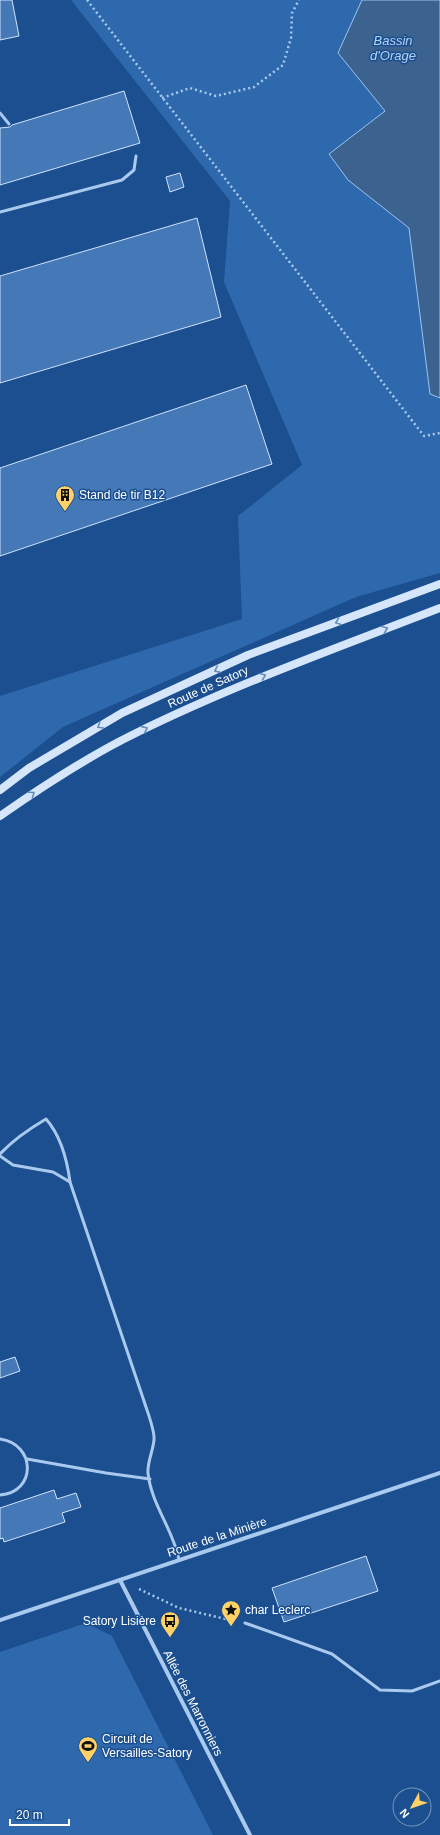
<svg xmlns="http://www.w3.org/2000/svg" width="440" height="1835" viewBox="0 0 440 1835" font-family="Helvetica,sans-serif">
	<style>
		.green { fill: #2e69ad }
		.water { fill: #3c6290; stroke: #9cc4f0 }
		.building { fill: #4478b7; stroke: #cfe3fa }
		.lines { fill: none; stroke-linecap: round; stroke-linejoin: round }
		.path { stroke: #a9c9ee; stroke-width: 2.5; stroke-dasharray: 2 3; stroke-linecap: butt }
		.service { stroke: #a9c9ee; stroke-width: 3 }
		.minor { stroke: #a9c9ee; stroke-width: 4 }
		.secondary { stroke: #d6e6fa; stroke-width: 8 }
		.oneway { stroke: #668bba }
		.labels { text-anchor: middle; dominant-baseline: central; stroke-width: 3; stroke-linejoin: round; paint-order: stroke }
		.poi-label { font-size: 12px; fill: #fff; stroke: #1b4f8f; text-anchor: start }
		.street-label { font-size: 12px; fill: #fff; stroke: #1b4f8f }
		.water-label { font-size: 13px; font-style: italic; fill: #b5d3f5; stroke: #1b4f8f }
	</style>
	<rect width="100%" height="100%" fill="#1b4f8f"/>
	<g class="green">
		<path d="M 71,0 L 440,0 L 440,573 L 356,597 L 63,727 L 0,777 L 0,696 L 242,619 L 238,516 L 302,465 L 224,282 L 230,201 Z"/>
		<path d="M 86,1623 L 112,1636 L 213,1835 L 0,1835 L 0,1652 Z"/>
	</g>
	<path class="water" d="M 362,0 L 440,0 L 440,398 L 430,394 L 409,228 L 348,180 L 329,154 L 385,111 L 338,53 Z"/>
	<g class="building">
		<path d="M 0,0 L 12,0 L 19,36 L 0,40 Z"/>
		<path d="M 124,91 L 140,143 L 0,185 L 0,128 L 10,127 L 12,125 Z"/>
		<path d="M 180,173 L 184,187 L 170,192 L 166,177 Z"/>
		<path d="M 197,218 L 221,317 L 0,383 L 0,276 Z"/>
		<path d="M 246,385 L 272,464 L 0,556 L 0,468 Z"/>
		<path d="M 15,1357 L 20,1371 L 0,1378 L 0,1362 Z"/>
		<path d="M 54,1490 L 57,1499 L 76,1493 L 81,1507 L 62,1513 L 65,1522 L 4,1542 L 3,1538 L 0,1539 L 0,1508 Z"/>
		<path d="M 366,1556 L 378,1591 L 284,1622 L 272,1588 Z"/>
	</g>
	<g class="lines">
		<g class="path">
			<path d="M 87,0 L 424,436 L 440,433"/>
			<path d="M 162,98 L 190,88 L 216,96 L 254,87 L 283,65 L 291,38 L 292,13 L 299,0"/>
			<path d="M 139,1589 L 179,1608 L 234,1621"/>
		</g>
		<g class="service">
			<path d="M 0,113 L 9,124"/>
			<path d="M 0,212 L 122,180 L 134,170 L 136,156"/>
			<path d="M 0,1154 C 13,1140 29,1129 46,1119 C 61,1136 67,1159 70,1182 L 53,1172 L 13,1165 L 0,1156"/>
			<path d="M 70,1182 L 144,1401 C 147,1411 155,1430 154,1440 C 153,1451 147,1463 148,1473 C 151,1504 174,1531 179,1560"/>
			<path d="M 0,1439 C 36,1444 37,1492 0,1495"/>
			<path d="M 27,1459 L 106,1473 L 150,1479"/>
			<path d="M 245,1623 L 332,1654 L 380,1690 L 412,1691 L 440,1681"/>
		</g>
		<g class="minor">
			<path d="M 120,1580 L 250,1835"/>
			<path d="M 0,1620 L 440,1473"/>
		</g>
		<g class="secondary">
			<path d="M 0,790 L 29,768 L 122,713 L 248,655 L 440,584"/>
			<path d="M 0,816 C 43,786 87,757 134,734 C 233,685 337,648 440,608"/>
		</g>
	</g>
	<defs><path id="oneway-chevron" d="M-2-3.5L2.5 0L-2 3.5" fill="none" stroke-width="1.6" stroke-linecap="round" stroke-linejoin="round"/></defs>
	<g class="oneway">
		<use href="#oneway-chevron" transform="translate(338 622) rotate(160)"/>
		<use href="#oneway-chevron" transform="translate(385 629) rotate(-21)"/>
		<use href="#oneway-chevron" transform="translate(217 670) rotate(156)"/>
		<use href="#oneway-chevron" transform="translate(263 676) rotate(-22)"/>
		<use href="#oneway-chevron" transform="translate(100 726) rotate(149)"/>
		<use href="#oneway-chevron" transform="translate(145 729) rotate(-24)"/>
		<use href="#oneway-chevron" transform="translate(32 794) rotate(-35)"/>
	</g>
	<defs>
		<symbol id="building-pin" viewBox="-11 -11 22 30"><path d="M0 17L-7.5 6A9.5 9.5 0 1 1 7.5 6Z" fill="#ffd166" stroke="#1b4f8f"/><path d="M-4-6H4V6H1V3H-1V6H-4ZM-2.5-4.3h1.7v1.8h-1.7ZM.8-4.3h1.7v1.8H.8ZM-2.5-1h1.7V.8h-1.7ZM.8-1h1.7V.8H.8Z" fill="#111"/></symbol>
		<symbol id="sight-pin" viewBox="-11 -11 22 30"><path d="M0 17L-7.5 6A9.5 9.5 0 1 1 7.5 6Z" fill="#ffd166" stroke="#1b4f8f"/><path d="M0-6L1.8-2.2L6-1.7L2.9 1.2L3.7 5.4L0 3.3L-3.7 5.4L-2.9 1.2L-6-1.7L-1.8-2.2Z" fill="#111"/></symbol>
		<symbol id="bus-pin" viewBox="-11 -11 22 30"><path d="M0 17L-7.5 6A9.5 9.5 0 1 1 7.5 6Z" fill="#ffd166" stroke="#1b4f8f"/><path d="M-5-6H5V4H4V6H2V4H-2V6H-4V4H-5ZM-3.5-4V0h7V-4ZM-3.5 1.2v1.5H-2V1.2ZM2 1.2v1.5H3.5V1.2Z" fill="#111"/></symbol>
		<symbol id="stadium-pin" viewBox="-11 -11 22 30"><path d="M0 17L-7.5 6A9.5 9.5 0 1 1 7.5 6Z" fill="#ffd166" stroke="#1b4f8f"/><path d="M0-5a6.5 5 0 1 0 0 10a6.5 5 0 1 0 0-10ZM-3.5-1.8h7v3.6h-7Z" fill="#111"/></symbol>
	</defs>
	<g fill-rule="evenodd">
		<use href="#building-pin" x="54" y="484" width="22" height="30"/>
		<use href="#sight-pin" x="220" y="1599" width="22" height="30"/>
		<use href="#bus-pin" x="159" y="1610" width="22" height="30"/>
		<use href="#stadium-pin" x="77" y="1735" width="22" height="30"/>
	</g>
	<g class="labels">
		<g class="poi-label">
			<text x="79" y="495">Stand de tir B12</text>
			<text x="245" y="1610">char Leclerc</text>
			<text x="156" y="1621" text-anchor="end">Satory Lisière</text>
			<text x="102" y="1739">Circuit de<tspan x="102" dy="14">Versailles-Satory</tspan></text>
		</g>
		<g class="street-label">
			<text transform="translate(208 687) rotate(-24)">Route de Satory</text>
			<text transform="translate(217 1537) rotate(-18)">Route de la Minière</text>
			<text transform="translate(193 1703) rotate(63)">Allée des Marronniers</text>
		</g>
		<g class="water-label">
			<text x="393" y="40">Bassin<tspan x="393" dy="15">d'Orage</tspan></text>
		</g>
	</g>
	<g transform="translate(412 1807) rotate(230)"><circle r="19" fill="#1b4f8f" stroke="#7695bc"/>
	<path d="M0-3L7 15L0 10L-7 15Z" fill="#ffd166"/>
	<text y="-6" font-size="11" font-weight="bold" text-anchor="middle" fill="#ffffff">N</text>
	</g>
	<path d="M10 1819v6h59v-6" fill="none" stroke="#ffffff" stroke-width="2"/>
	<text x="16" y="1819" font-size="12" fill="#ffffff" stroke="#1b4f8f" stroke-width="3" paint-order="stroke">20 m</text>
</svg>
